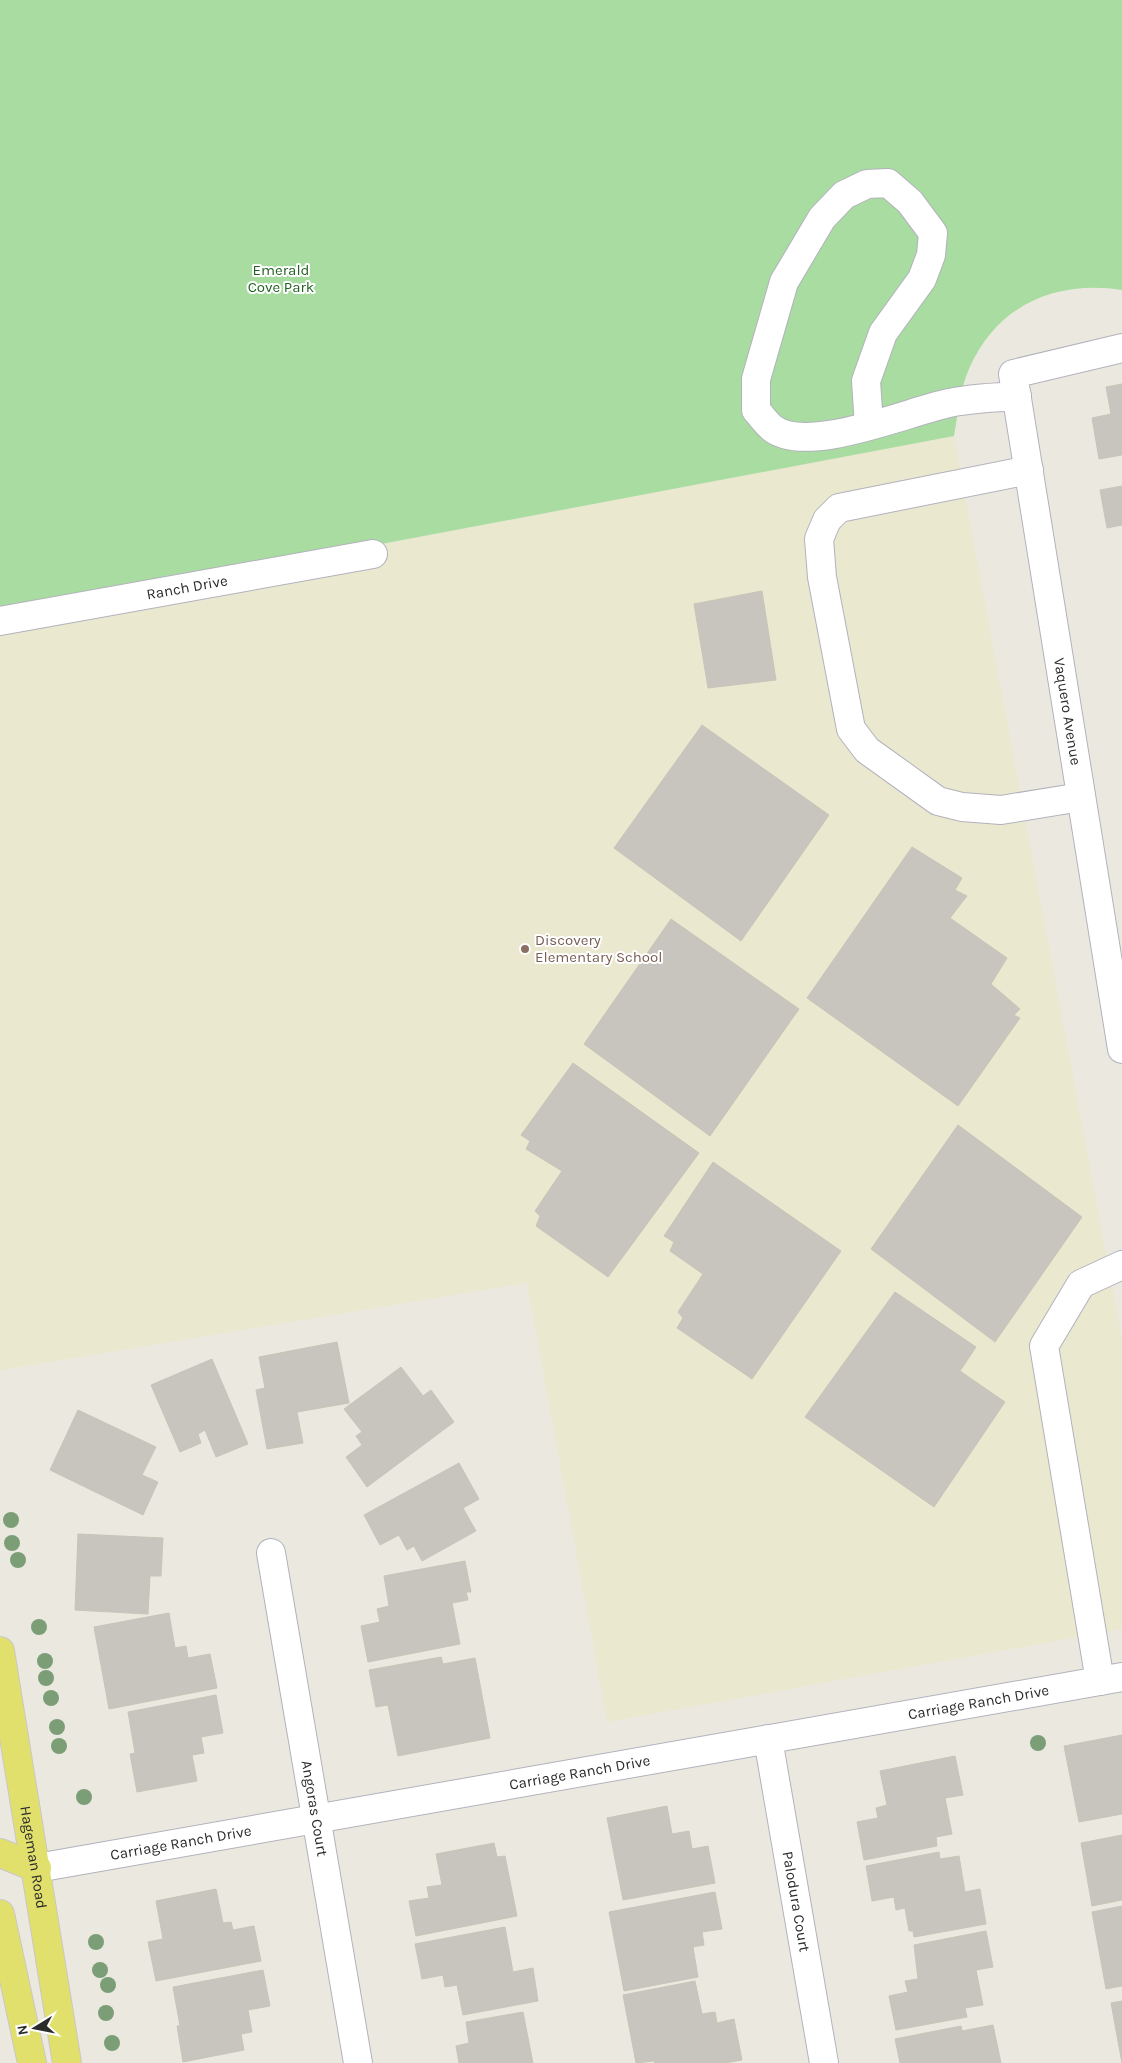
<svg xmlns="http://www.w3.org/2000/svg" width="1122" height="2063" viewBox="0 0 1122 2063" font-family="Karla,sans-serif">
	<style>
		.education { fill: #ebe8d0 }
		.green { fill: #a9dca1 }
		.building { fill: #c7c5be; stroke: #c7c5b8 }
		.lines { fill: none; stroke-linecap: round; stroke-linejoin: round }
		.minor-casing { stroke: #b2b2bd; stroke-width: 30 }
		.major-casing { stroke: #c8c8c8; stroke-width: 30 }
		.minor { stroke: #fff; stroke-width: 28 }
		.major { stroke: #e2e06d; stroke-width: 28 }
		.tree { fill: #7c9e77 }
		.education-dot { fill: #8d6e63; stroke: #fff; stroke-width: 2 }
		.labels { text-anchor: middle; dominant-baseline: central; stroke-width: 4; stroke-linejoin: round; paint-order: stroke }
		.park-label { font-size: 15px; fill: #226122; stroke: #fff }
		.street-label { font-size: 15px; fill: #2b2b2b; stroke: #fff }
		.education-label { font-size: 15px; fill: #785e54; stroke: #fff; text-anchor: start }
	</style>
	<rect width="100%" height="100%" fill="#ebe9df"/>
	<path class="education" d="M 954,436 L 1122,1339 L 1122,1629 L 607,1722 L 527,1283 L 0,1370 L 0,616 Z"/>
	<path class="green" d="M 0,0 L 1122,0 L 1122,290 C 1055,280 997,305 969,369 C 960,389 958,414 954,436 L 0,616 Z"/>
	<g class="building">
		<path d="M 1122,384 L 1122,455 L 1099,459 L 1092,418 L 1111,414 L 1106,387 Z"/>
		<path d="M 1122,486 L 1122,525 L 1107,528 L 1100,490 Z"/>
		<path d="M 762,591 L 776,680 L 708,688 L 694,604 Z"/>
		<path d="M 702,725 L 829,815 L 741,941 L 614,848 Z"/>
		<path d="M 912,847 L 962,878 L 955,890 L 967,896 L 950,918 L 1007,958 L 991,984 L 1020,1009 L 1014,1015 L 1020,1018 L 958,1106 L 807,998 Z"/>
		<path d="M 671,919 L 799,1009 L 710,1136 L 584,1044 Z"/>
		<path d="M 573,1063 L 699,1153 L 608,1277 L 536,1226 L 540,1216 L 535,1211 L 562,1171 L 526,1149 L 530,1141 L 521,1135 Z"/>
		<path d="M 958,1125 L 1082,1217 L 995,1342 L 871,1249 Z"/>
		<path d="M 713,1162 L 841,1251 L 752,1379 L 677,1328 L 683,1318 L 678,1312 L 703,1274 L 670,1251 L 674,1242 L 664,1236 Z"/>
		<path d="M 895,1292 L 976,1347 L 960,1371 L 1005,1402 L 934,1507 L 805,1417 Z"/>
		<path d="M 337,1342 L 349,1403 L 297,1412 L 303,1443 L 267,1449 L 256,1390 L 265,1388 L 259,1357 Z"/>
		<path d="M 212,1359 L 248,1444 L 216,1457 L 205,1430 L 198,1434 L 201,1443 L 180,1452 L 151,1385 Z"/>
		<path d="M 401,1367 L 423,1396 L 431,1390 L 454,1422 L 367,1487 L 346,1457 L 362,1445 L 356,1436 L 362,1432 L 344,1409 Z"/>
		<path d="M 78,1410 L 156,1447 L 142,1475 L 158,1482 L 143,1515 L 50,1470 Z"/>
		<path d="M 459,1463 L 479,1499 L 463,1508 L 476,1531 L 422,1561 L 414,1546 L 407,1550 L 399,1535 L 380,1545 L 364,1515 Z"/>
		<path d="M 78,1534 L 163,1538 L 161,1576 L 150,1576 L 148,1614 L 75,1610 Z"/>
		<path d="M 465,1561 L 471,1592 L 466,1592 L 468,1600 L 452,1603 L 460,1644 L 368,1662 L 361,1626 L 380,1622 L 377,1609 L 389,1606 L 384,1576 Z"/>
		<path d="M 169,1613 L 175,1648 L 186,1646 L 188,1658 L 210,1654 L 217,1688 L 109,1709 L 94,1627 Z"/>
		<path d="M 441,1657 L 443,1664 L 475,1658 L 490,1738 L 398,1756 L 388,1705 L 376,1707 L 369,1670 Z"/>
		<path d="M 216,1695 L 223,1733 L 201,1737 L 204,1753 L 192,1755 L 197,1781 L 137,1792 L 130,1754 L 135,1753 L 128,1712 Z"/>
		<path d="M 1122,1735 L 1122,1814 L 1079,1822 L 1064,1746 Z"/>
		<path d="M 955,1756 L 963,1795 L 945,1798 L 952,1834 L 936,1837 L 937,1846 L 864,1860 L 857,1822 L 878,1818 L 876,1808 L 887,1805 L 880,1771 Z"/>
		<path d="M 667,1806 L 672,1834 L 689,1831 L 692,1849 L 708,1846 L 715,1883 L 623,1900 L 607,1818 Z"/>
		<path d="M 1122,1835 L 1122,1900 L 1092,1906 L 1081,1843 Z"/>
		<path d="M 494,1843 L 497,1857 L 505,1856 L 517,1916 L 416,1936 L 409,1901 L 429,1898 L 427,1887 L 442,1885 L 436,1854 Z"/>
		<path d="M 939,1852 L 940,1859 L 959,1856 L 965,1892 L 980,1889 L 986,1924 L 914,1937 L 913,1931 L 909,1931 L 905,1908 L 896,1910 L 894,1897 L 872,1901 L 866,1866 Z"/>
		<path d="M 216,1889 L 223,1923 L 231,1922 L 233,1930 L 254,1926 L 261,1961 L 156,1981 L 148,1942 L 163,1939 L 156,1901 Z"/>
		<path d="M 715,1892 L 722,1929 L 702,1932 L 704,1945 L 693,1947 L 698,1977 L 624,1991 L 609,1912 Z"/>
		<path d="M 1122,1906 L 1122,1986 L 1106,1989 L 1092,1912 Z"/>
		<path d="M 505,1927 L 513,1972 L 533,1968 L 538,2001 L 463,2015 L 457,1985 L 445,1987 L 443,1975 L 422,1979 L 415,1944 Z"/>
		<path d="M 986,1931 L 993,1967 L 976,1970 L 983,2005 L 965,2008 L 967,2017 L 896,2030 L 889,1996 L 908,1992 L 905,1981 L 918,1979 L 914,1945 Z"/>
		<path d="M 263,1970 L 270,2006 L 248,2010 L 252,2032 L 241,2034 L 244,2050 L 183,2062 L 177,2026 L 180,2026 L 173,1987 Z"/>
		<path d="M 695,1981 L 702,2014 L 715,2012 L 717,2023 L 734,2019 L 742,2060 L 725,2063 L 655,2063 L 654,2061 L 636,2063 L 623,1995 Z"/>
		<path d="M 1122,2001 L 1122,2063 L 1111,2003 Z"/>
		<path d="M 523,2012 L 533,2063 L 459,2063 L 456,2046 L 469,2043 L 466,2022 Z"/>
		<path d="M 993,2025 L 1001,2063 L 900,2063 L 895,2039 L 961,2026 L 962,2031 Z"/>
	</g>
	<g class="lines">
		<defs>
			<g id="minor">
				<path id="s1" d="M 1122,348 L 1013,374 L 1122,1049"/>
				<path d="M 869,426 L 866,381 L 883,333 L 922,279 L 931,255 L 933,233 L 910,202 L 888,183 L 867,184 L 844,195 L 822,218 L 784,282 L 756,379 L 756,410 C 761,416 766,423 772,428 C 806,455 905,413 945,404 C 968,398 993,398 1017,396"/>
				<path d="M 1029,470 L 839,508 L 827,520 L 819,539 L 822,577 L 851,729 L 867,750 L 938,801 L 962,807 L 1001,810 L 1081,797"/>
				<path id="s2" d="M 0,621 L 373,554"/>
				<path id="s3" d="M 271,1553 L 358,2063"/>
				<path d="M 1100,1681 L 1044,1346 L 1081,1284 L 1122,1265"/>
				<path id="s4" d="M 768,1739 L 824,2063"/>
				<path id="s5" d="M 37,1868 L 1122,1677"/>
			</g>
			<g id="major">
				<path id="s6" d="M 0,1651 L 67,2063"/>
				<path d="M 0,1853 L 37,1868"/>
				<path d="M 0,1914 L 32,2063"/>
			</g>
		</defs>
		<use href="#minor" class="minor-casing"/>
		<use href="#major" class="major-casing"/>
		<use href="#minor" class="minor"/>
		<use href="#major" class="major"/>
	</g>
	<g class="tree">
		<circle cx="11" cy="1520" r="8"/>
		<circle cx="12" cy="1543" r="8"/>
		<circle cx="18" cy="1560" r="8"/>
		<circle cx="39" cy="1627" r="8"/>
		<circle cx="45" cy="1661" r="8"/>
		<circle cx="46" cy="1678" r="8"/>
		<circle cx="51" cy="1698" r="8"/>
		<circle cx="57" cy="1727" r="8"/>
		<circle cx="1038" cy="1743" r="8"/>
		<circle cx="59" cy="1746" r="8"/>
		<circle cx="84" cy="1797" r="8"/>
		<circle cx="96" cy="1942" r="8"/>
		<circle cx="100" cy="1970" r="8"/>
		<circle cx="108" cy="1985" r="8"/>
		<circle cx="106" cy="2013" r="8"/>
		<circle cx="112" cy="2043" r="8"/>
	</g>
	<circle class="education-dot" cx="525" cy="949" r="5"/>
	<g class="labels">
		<g class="park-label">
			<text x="281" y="270">Emerald<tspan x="281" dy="17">Cove Park</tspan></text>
		</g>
		<g class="street-label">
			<text stroke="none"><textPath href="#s2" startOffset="190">Ranch Drive</textPath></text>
			<text stroke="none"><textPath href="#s1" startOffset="454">Vaquero Avenue</textPath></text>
			<text stroke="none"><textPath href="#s5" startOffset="956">Carriage Ranch Drive</textPath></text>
			<text stroke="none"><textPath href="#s5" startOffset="551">Carriage Ranch Drive</textPath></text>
			<text stroke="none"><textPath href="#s3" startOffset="259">Angoras Court</textPath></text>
			<text stroke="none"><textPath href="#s5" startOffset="146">Carriage Ranch Drive</textPath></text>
			<text stroke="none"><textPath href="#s6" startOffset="209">Hageman Road</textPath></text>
			<text stroke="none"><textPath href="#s4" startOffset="165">Palodura Court</textPath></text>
		</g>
		<g class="education-label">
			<text x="535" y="940">Discovery<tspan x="535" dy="17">Elementary School</tspan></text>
		</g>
	</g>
	<g transform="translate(35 2028) rotate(260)" stroke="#ffffff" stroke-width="4" paint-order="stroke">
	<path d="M0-4L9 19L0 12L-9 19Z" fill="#2b2b2b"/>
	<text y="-8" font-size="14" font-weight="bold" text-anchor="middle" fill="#2b2b2b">N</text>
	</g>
</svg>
